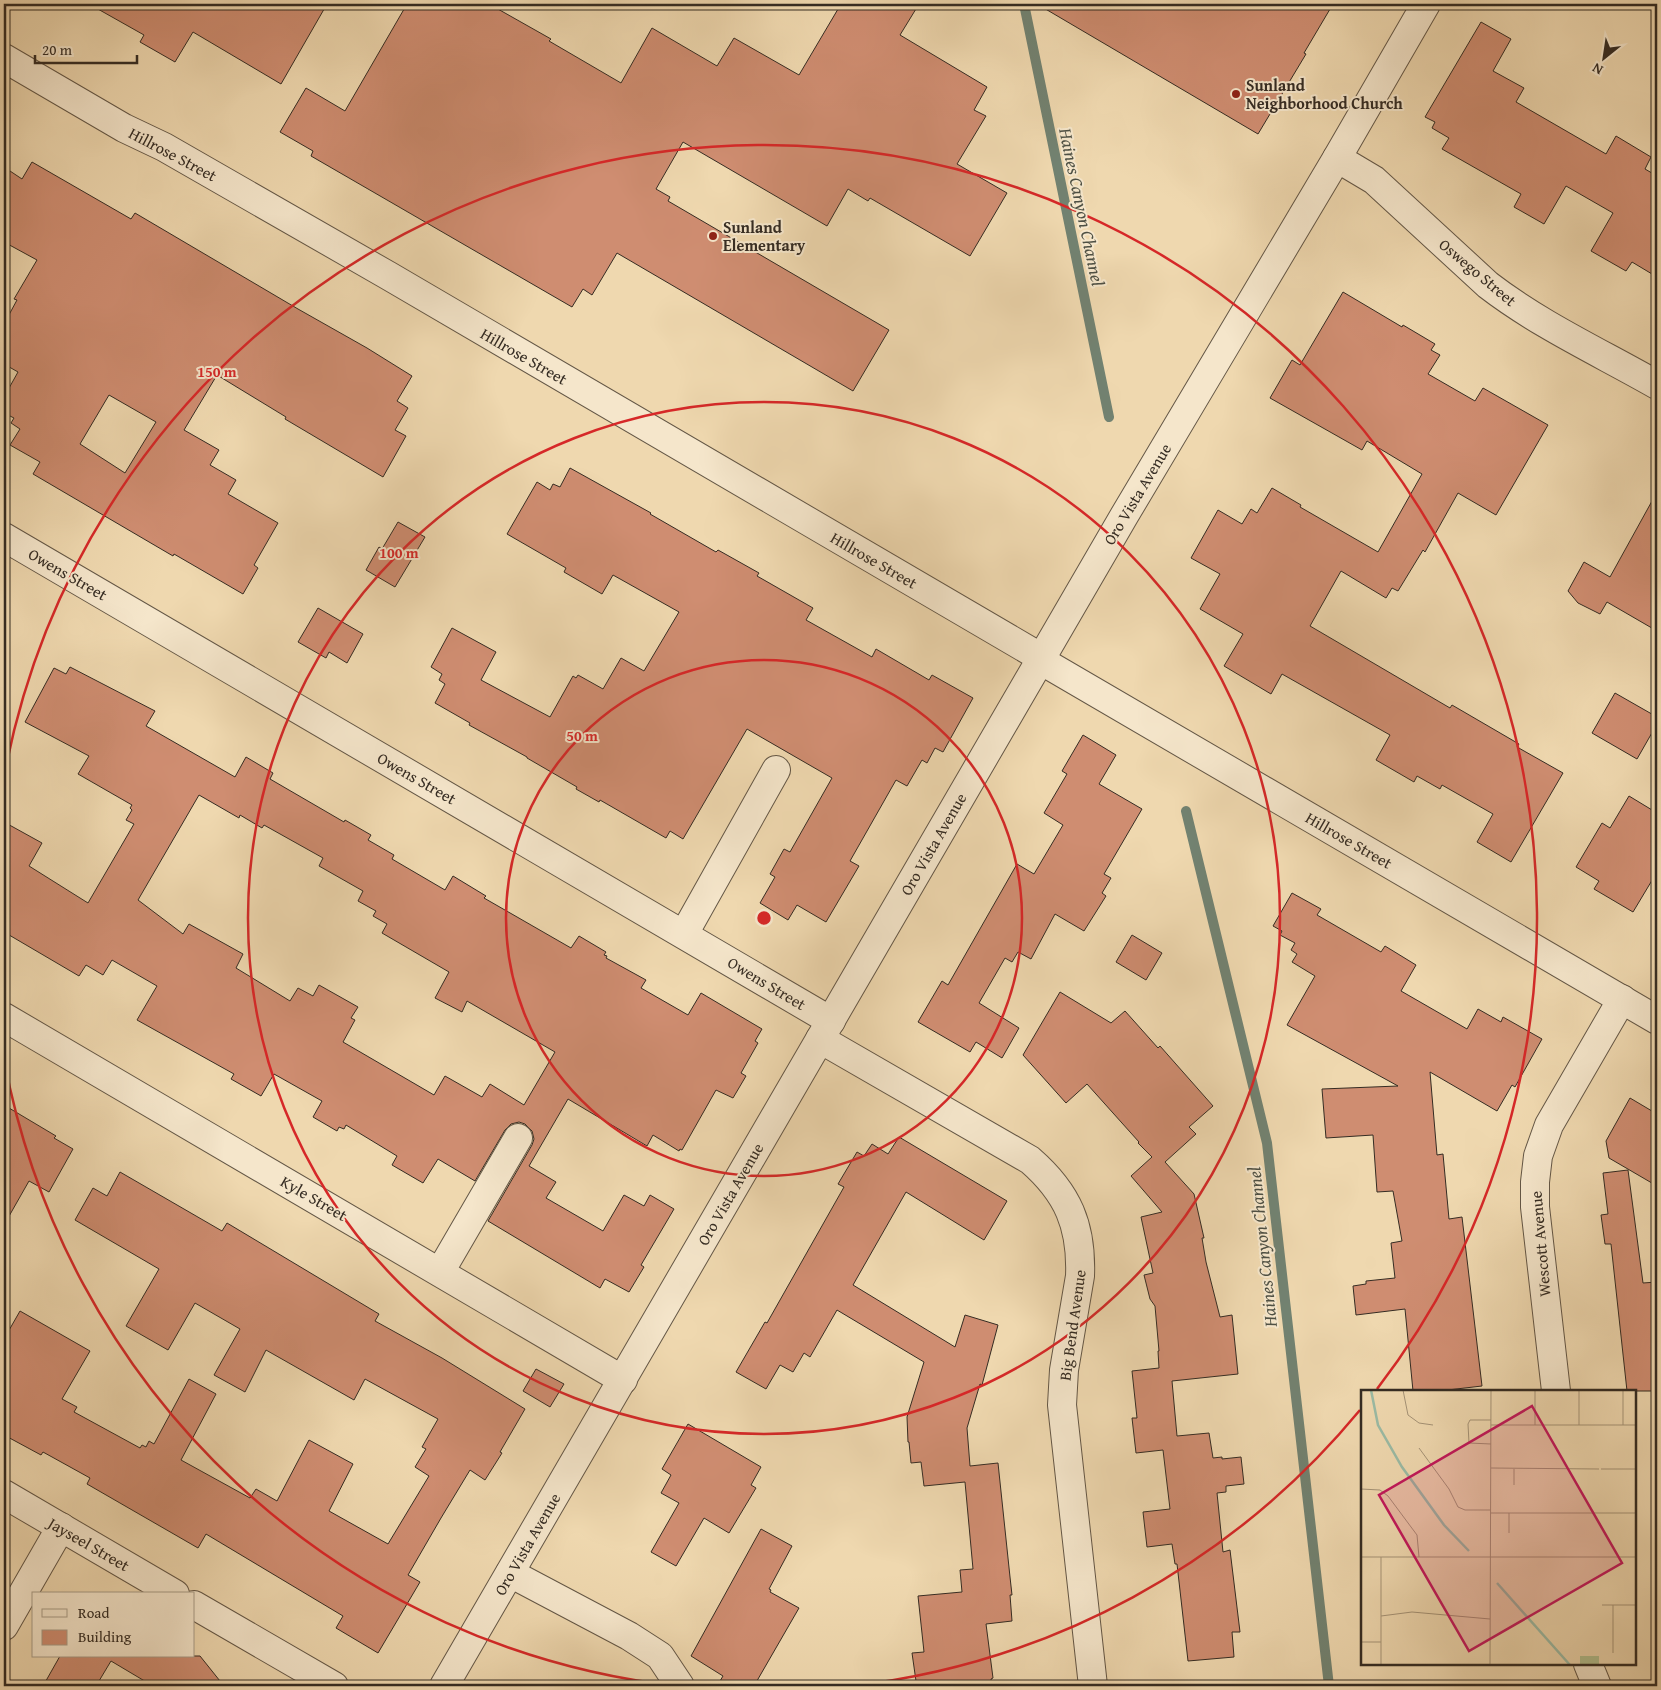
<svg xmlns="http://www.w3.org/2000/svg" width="1661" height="1690" viewBox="0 0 1661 1690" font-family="'Gentium Book Plus',serif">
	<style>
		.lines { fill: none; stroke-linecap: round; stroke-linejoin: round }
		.stream { stroke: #728271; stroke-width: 10 }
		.building { fill: #cf8d71; stroke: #352c23; fill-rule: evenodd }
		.minor-casing { stroke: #645746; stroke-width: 30 }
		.minor { stroke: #f5e6cb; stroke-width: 28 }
		.ring { fill: none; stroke: #d62828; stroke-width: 2.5 }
		.poi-dot { fill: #8f2418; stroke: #f5e6cb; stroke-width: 2 }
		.labels { text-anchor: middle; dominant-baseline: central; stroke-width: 4; stroke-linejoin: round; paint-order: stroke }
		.poi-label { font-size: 16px; font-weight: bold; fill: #352c23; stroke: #f5e6cb; text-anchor: start }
		.street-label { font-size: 16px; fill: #352c23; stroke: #f5e6cb }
		.water-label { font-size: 18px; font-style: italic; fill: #4e5044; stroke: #f5e6cb }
		.inset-river { fill: none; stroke: #9bbba5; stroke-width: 2.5 }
		.inset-road { fill: none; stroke: #a59377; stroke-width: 1 }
		.view { fill: #c2185b; fill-opacity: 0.15; stroke: #c2185b; stroke-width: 2.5 }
		.inset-edge { fill: none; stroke: #352c23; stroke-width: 2.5 }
		.centre { fill: #d62828; stroke: #f5e6cb; stroke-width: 2.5 }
		.ring-label { font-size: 15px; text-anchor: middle; font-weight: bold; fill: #d62828; stroke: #f5e6cb; stroke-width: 4; stroke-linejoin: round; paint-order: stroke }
	</style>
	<rect width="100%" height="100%" fill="#efd8af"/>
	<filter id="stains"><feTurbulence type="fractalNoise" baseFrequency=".004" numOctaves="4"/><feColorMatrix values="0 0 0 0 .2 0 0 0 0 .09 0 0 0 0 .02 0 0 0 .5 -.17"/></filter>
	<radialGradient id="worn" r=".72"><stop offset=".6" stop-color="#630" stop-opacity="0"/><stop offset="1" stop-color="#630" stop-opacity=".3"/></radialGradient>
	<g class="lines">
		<g class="stream">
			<path d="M 1024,4 L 1109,417"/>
			<path d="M 1186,811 L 1267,1143 L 1329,1686"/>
		</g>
	</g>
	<g class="building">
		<path d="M 89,4 L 327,4 L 281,84 L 193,32 L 175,62 L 140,42 L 144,35 Z"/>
		<path d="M 407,4 L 489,4 L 551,39 L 549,41 L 621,83 L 652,28 L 717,66 L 734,38 L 799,75 L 841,4 L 919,4 L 900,35 L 987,87 L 974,110 L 986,116 L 957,164 L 1007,193 L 970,256 L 870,198 L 868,201 L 848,189 L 827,226 L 683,142 L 656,189 L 670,197 L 668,201 L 889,330 L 853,391 L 617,253 L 592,295 L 583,289 L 572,307 L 311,156 L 313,151 L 280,132 L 306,88 L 345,111 Z"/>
		<path d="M 1037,4 L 1333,4 L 1304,53 L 1306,54 L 1258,134 Z"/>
		<path d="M 1481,22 L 1511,39 L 1493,71 L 1524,88 L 1516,102 L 1606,154 L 1616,136 L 1651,157 L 1645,169 L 1657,176 L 1657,277 L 1632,262 L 1626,271 L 1591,251 L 1613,213 L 1566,186 L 1544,224 L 1514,207 L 1521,194 L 1442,149 L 1449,138 L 1432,128 L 1435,122 L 1425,117 Z"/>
		<path d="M 32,162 L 131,219 L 135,213 L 298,309 L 367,348 L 412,376 L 397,401 L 408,408 L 395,430 L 406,436 L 383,477 L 285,419 L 286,417 L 217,375 L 184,430 L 219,450 L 210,465 L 236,480 L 228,494 L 278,523 L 254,565 L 258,568 L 243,594 L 174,554 L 173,556 L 33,474 L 40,462 L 10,445 L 20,429 L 11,423 L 14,418 L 4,413 L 4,397 L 18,372 L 4,364 L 4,324 L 17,300 L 14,299 L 37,260 L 4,242 L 4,167 L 22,179 ZM 109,395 L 156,422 L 125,473 L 80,444 Z"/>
		<path d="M 1343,292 L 1402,327 L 1403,325 L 1435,344 L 1431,350 L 1440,355 L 1428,374 L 1475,401 L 1483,388 L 1548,425 L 1496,515 L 1458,493 L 1425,552 L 1423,550 L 1398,591 L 1392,588 L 1386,598 L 1341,571 L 1310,626 L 1450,708 L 1452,705 L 1519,744 L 1517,747 L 1563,773 L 1511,862 L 1477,842 L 1493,814 L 1442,785 L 1440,789 L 1417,776 L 1414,782 L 1376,760 L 1390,735 L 1282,674 L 1271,694 L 1224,666 L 1243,634 L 1200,609 L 1220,574 L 1191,558 L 1218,510 L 1242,524 L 1251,509 L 1257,513 L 1272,488 L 1301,505 L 1300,507 L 1378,552 L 1422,474 L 1367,441 L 1362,450 L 1270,398 L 1292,360 L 1300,365 Z"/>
		<path d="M 570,468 L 651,513 L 650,514 L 716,552 L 718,550 L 759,573 L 757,576 L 813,608 L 806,620 L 872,657 L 876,649 L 929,680 L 932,675 L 973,698 L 943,752 L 935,748 L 927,763 L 922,760 L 907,786 L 896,780 L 850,861 L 859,866 L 826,922 L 797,905 L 788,920 L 760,903 L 775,877 L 770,874 L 784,849 L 790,852 L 832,778 L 747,729 L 683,839 L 670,831 L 666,838 L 600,800 L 599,802 L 576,789 L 577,787 L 527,758 L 527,757 L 469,725 L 470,723 L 435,703 L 445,684 L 439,680 L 442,674 L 431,667 L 452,628 L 496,652 L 481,680 L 550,717 L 573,676 L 576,678 L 578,675 L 603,689 L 621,658 L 644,671 L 679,612 L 613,575 L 602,594 L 564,572 L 566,568 L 507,534 L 537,482 L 550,490 L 553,484 L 560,487 Z"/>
		<path d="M 1657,492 L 1657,631 L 1607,602 L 1600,614 L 1578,603 L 1568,591 L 1584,562 L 1610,577 Z"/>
		<path d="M 398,522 L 425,537 L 395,587 L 366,570 L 379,547 L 382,549 Z"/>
		<path d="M 318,608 L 363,634 L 347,663 L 329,652 L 326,658 L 298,642 Z"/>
		<path d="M 70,667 L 155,711 L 146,726 L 235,777 L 246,757 L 273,773 L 270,779 L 344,822 L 345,820 L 371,835 L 368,840 L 394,855 L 392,859 L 445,890 L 453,876 L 486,896 L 484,898 L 571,948 L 579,936 L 606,952 L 604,955 L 607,956 L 606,958 L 646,980 L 641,988 L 688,1015 L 701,993 L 762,1029 L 755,1041 L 758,1043 L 741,1073 L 746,1076 L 733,1098 L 716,1090 L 682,1150 L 680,1149 L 679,1151 L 653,1135 L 647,1146 L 568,1099 L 529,1166 L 556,1182 L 546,1198 L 603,1231 L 624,1195 L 644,1206 L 650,1195 L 674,1209 L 641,1265 L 644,1267 L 629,1292 L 605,1279 L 600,1288 L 488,1221 L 532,1145 L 534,1139 L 532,1131 L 525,1124 L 519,1122 L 511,1124 L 505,1130 L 475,1181 L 438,1159 L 423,1183 L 392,1165 L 397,1156 L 346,1125 L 344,1129 L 339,1127 L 337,1131 L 313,1117 L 322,1101 L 274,1074 L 261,1096 L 231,1079 L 234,1074 L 137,1020 L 157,986 L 112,960 L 103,975 L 86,965 L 79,976 L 4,932 L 4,822 L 42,843 L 29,866 L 88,903 L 134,824 L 126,820 L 132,810 L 130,808 L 132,805 L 78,774 L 89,756 L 25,722 L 54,668 L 66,674 ZM 199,795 L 239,818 L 240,815 L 262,828 L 264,825 L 323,858 L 319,866 L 363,891 L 358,901 L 376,911 L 373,916 L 387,924 L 382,933 L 449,972 L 435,998 L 462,1012 L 467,1001 L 555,1052 L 524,1105 L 490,1084 L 482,1097 L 445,1076 L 434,1095 L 343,1042 L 355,1020 L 351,1018 L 358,1007 L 319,985 L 313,996 L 298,988 L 290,1001 L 236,968 L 243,954 L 189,924 L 183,934 L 138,900 Z"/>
		<path d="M 1615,693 L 1657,717 L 1657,724 L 1637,759 L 1592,733 Z"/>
		<path d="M 1083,735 L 1116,755 L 1099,784 L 1142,809 L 1104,874 L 1111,878 L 1102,893 L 1106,896 L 1084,931 L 1055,914 L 1031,959 L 1018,952 L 1012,962 L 1005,958 L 979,1003 L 1019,1028 L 1002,1058 L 976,1042 L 970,1052 L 918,1022 L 942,981 L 948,985 L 1017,864 L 1034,874 L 1063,825 L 1044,813 L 1067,774 L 1062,771 Z"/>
		<path d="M 1629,796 L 1657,813 L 1657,872 L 1633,912 L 1594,889 L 1599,881 L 1576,867 L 1602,823 L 1610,828 Z"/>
		<path d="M 1292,893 L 1321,909 L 1317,915 L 1381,952 L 1385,946 L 1416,965 L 1401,991 L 1467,1029 L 1478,1009 L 1501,1022 L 1503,1017 L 1542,1039 L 1515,1087 L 1512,1085 L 1497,1111 L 1430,1072 L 1437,1155 L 1443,1154 L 1449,1219 L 1462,1217 L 1482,1386 L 1439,1391 L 1413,1391 L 1405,1309 L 1356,1315 L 1353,1286 L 1366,1284 L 1366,1281 L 1395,1278 L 1391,1243 L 1402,1241 L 1393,1191 L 1377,1192 L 1373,1135 L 1326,1138 L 1322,1089 L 1398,1086 L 1287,1025 L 1315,976 L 1292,962 L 1297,954 L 1291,950 L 1295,943 L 1280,935 L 1282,931 L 1273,926 Z"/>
		<path d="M 1132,935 L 1162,953 L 1146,980 L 1116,962 Z"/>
		<path d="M 1060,992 L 1111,1023 L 1125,1011 L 1158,1048 L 1160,1046 L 1213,1106 L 1189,1127 L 1196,1134 L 1165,1162 L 1194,1194 L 1204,1238 L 1202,1238 L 1206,1262 L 1220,1317 L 1232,1315 L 1238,1374 L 1172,1381 L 1177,1436 L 1209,1433 L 1213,1458 L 1222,1457 L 1222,1459 L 1241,1457 L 1244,1484 L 1226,1486 L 1226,1492 L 1217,1493 L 1223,1552 L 1230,1550 L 1240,1632 L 1232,1632 L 1234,1657 L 1188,1661 L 1177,1564 L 1175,1564 L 1172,1544 L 1147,1547 L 1143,1512 L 1170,1509 L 1163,1450 L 1136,1453 L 1132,1418 L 1137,1418 L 1132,1371 L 1159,1368 L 1158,1351 L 1159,1351 L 1155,1306 L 1150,1299 L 1144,1275 L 1153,1273 L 1141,1217 L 1162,1212 L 1131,1176 L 1152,1157 L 1138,1143 L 1139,1142 L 1087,1084 L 1066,1103 L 1023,1055 Z"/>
		<path d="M 1630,1098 L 1657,1114 L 1657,1186 L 1609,1158 L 1606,1141 Z"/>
		<path d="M 4,1105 L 56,1136 L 54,1138 L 73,1149 L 49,1192 L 29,1181 L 4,1225 Z"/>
		<path d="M 899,1137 L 1007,1201 L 984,1240 L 906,1192 L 853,1285 L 955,1347 L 965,1315 L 998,1325 L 982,1385 L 980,1384 L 967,1428 L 970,1466 L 998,1463 L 1010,1577 L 1012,1595 L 1010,1595 L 1012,1621 L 986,1624 L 993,1678 L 991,1679 L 992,1686 L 925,1686 L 916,1681 L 912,1653 L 924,1652 L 918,1596 L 962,1592 L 960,1570 L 973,1569 L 965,1482 L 924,1486 L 921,1462 L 911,1463 L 909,1442 L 908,1442 L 907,1417 L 924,1362 L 837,1310 L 810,1357 L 804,1353 L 793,1372 L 780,1365 L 766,1389 L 736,1372 L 765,1322 L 767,1323 L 844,1187 L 838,1184 L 857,1152 L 864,1156 L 872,1144 L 888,1154 Z"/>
		<path d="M 1628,1170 L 1643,1283 L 1657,1282 L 1657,1391 L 1627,1391 L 1611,1244 L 1605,1244 L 1601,1215 L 1608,1214 L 1603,1173 Z"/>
		<path d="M 120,1172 L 222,1231 L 227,1223 L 379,1314 L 375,1321 L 442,1358 L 525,1409 L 500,1452 L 502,1453 L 485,1480 L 470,1470 L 441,1518 L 408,1575 L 420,1582 L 378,1653 L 336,1628 L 343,1616 L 206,1534 L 198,1548 L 87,1484 L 90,1478 L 43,1452 L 41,1455 L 4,1435 L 4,1339 L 20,1311 L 90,1351 L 62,1399 L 77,1407 L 74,1412 L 140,1448 L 142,1445 L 146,1447 L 149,1441 L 154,1444 L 189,1379 L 216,1394 L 181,1460 L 250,1498 L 256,1489 L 277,1501 L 309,1440 L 353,1464 L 329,1511 L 388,1544 L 429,1476 L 415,1467 L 426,1449 L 422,1447 L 438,1419 L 365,1379 L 354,1400 L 266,1350 L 245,1392 L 214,1375 L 240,1329 L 195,1303 L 168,1350 L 126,1326 L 159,1269 L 75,1220 L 93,1188 L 107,1196 Z"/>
		<path d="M 536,1369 L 564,1384 L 550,1407 L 523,1391 Z"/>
		<path d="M 688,1424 L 761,1467 L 751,1485 L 756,1488 L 729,1533 L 704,1518 L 676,1566 L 651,1552 L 679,1503 L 661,1493 L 671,1475 L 662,1469 Z"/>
		<path d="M 761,1529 L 792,1546 L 769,1589 L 771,1590 L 770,1592 L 799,1608 L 754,1686 L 717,1686 L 723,1676 L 691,1656 Z"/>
		<path d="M 60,1656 L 200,1656 L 224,1686 L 153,1686 L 111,1661 L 96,1686 L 43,1686 Z"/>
	</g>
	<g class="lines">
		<defs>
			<g id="minor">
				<path d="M 4,58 L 124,128 L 164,147 L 389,276 L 1042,658"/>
				<path d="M 1337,158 L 1374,180 L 1488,285 C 1540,325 1601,353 1657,385"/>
				<path d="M 4,537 L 831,1021"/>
				<path d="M 1040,660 L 1657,1020"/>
				<path d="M 684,934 L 776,770"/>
				<path d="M 4,1017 L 623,1380"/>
				<path d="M 820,1039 L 1030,1160 C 1068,1193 1082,1226 1080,1276 L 1064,1370 L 1062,1405 L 1093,1686"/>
				<path d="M 440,1272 L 518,1138"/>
				<path d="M 1556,1391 L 1535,1207 L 1535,1182 L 1538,1156 L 1549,1125 L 1622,999"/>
				<path d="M 4,1494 L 175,1594"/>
				<path d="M 510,1573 L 629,1636 L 660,1656 L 680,1686"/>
				<path d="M 194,1605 L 334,1686"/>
				<path d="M 4,1626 L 61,1527"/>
				<path d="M 1588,1664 L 1597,1686"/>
				<path d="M 444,1686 L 1124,516 L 1337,158 L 1426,4"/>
			</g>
		</defs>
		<use href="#minor" class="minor-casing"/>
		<use href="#minor" class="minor"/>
	</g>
	<g class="ring">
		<circle cx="764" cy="918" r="258"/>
		<circle cx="764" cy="918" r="516"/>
		<path d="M1360 1410A773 773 0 0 1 852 1686M676 1686A773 773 0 0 1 4 1059M4 777A773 773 0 1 1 1377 1389"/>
	</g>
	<g class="poi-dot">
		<circle cx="1236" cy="94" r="5"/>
		<circle cx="713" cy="236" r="5"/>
	</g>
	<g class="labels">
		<g class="poi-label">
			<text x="1246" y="85">Sunland<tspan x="1246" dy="18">Neighborhood Church</tspan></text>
			<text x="723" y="227">Sunland<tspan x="723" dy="18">Elementary</tspan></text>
		</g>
		<g class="street-label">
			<text transform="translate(173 154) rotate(28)">Hillrose Street</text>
			<text transform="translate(1478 272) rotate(40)">Oswego Street</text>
			<text transform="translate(524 356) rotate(30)">Hillrose Street</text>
			<text transform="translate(1137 494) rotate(-59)">Oro Vista Avenue</text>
			<text transform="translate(874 560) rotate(30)">Hillrose Street</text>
			<text transform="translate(68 574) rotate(30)">Owens Street</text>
			<text transform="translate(417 778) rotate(30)">Owens Street</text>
			<text transform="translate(1349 840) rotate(30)">Hillrose Street</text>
			<text transform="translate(933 844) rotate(-60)">Oro Vista Avenue</text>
			<text transform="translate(767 983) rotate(31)">Owens Street</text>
			<text transform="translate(730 1194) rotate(-60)">Oro Vista Avenue</text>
			<text transform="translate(314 1198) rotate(30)">Kyle Street</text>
			<text transform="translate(1540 1244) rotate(-95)">Wescott Avenue</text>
			<text transform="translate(1072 1325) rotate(-82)">Big Bend Avenue</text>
			<text transform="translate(89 1544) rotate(30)">Jayseel Street</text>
			<text transform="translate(527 1544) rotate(-60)">Oro Vista Avenue</text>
		</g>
		<g class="water-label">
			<text transform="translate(1082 207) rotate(78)">Haines Canyon Channel</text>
			<text transform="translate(1262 1247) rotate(-96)">Haines Canyon Channel</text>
		</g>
	</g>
	<g transform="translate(1361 1390)">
		<rect width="275" height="275" fill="#efd8af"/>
		<path d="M 219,266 L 238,266 L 238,275 L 219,275 Z" fill="#b2c090"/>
		<path class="inset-river" d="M 10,0 L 17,35 L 41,77 L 83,135 L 108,161M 136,193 L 209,275"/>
		<path class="inset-road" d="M 42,0 L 47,25 L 58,33 L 72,35M 262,0 L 262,35M 130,35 L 275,35M 174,35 L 174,0M 218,35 L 218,0M 130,54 L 108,53 L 107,34 L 109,30 L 130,30M 58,58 L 88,99 L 97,117 L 104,120 L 130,120M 130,78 L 238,79M 240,79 L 275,79M 153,95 L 153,79M 0,99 L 19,100 L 27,106 L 56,145 L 58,167M 130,123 L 275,123M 148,123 L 148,143M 0,167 L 130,167M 130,167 L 275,167M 241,215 L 275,215M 20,226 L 51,222 L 129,229M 0,252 L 20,252M 252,263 L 252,215M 20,275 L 20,167M 129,275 L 130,0"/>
		<path class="view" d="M 171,16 L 261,173 L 108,261 L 18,105 Z"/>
		<rect width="275" height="275" class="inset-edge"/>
	</g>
	<circle cx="764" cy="918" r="8" class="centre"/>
	<g class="ring-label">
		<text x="217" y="377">150 m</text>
		<text x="399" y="558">100 m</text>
		<text x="582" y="741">50 m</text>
	</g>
	<rect width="1661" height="1690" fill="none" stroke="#efd8af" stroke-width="20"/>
	<rect x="5" y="5" width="1651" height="1680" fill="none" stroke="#352c23" stroke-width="2.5"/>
	<rect x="10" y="10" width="1641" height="1670" fill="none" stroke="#352c23"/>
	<rect x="32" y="1592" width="162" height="65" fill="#f5e6cb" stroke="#a89c88"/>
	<rect x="42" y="1609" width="25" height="8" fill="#f5e6cb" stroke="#a89c88"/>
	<text x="78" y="1618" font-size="15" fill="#352c23">Road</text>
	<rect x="42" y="1630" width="25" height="15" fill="#cf8d71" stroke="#a89c88"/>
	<text x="78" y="1642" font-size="15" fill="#352c23">Building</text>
	<g transform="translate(1604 58) rotate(210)" stroke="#f5e6cb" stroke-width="4" paint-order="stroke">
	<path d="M0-4L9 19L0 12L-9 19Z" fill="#352c23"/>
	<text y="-8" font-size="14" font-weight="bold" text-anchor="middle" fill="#352c23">N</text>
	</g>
	<path d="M35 55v8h102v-8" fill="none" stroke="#352c23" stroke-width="2.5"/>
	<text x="42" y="55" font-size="15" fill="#352c23" stroke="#f5e6cb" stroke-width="4" paint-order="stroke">20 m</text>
	<rect width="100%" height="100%" filter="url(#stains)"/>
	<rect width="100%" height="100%" fill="url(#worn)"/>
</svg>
